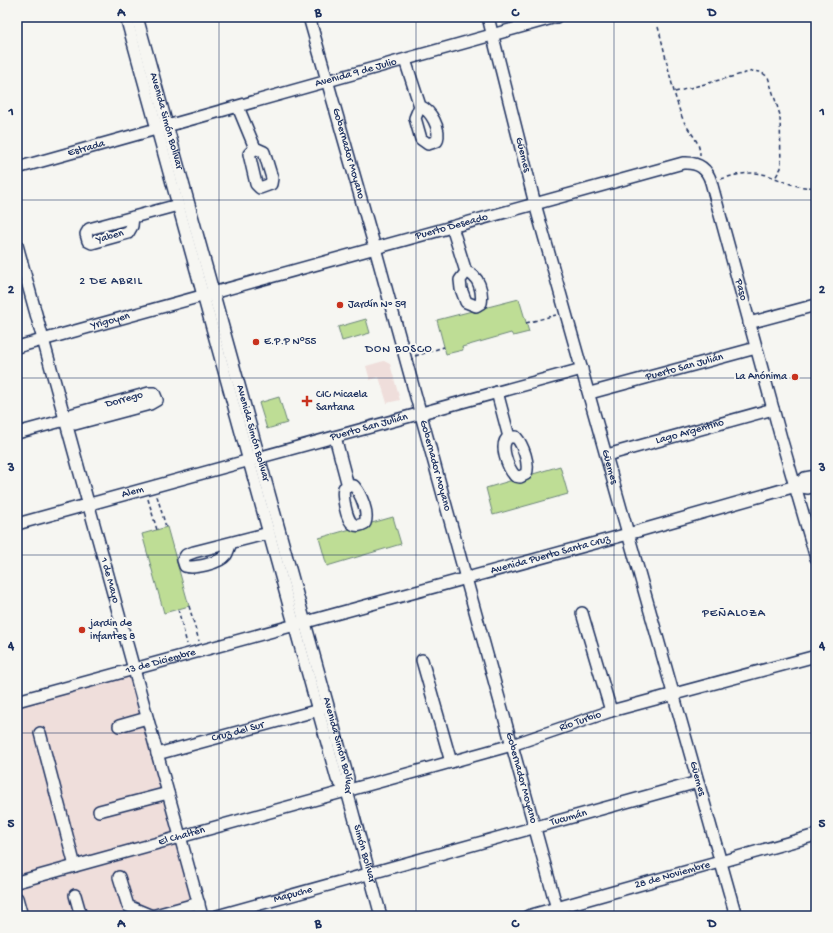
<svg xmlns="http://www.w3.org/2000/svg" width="833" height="933" viewBox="0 0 833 933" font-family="'Gochi Hand',sans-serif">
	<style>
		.built { fill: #efdedb }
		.green { fill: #bedd95; stroke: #6c867a }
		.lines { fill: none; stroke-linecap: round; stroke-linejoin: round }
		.minor-casing { stroke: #1b2f5e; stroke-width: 14 }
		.path { stroke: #1b2f5e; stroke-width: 1.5; stroke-dasharray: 4 3; stroke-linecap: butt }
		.minor { stroke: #f6f6f2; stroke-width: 11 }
		.grid { fill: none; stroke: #1b2f5e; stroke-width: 1; stroke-opacity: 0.55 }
		.poi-dot { fill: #c8321e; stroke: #f6f6f2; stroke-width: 1.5 }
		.labels { text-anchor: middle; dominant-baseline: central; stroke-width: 4; stroke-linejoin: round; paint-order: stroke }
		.street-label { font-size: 11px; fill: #1b2f5e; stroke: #f6f6f2 }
		.poi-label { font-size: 11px; fill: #1b2f5e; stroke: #f6f6f2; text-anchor: start }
		.neighbourhood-label { font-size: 12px; letter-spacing: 1px; fill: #1b2f5e; stroke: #f6f6f2 }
		.neatline { fill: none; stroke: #1b2f5e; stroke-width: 1.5 }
		.grid-label { font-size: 13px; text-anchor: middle; font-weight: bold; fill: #1b2f5e }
	</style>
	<rect width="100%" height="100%" fill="#f6f6f2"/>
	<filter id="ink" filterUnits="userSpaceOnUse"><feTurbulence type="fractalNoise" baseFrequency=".025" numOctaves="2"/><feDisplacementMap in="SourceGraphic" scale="8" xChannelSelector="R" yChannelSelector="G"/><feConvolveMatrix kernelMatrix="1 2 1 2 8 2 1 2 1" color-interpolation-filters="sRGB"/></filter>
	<g filter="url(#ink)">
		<g class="built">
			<path d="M 384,361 L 390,364 L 400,400 L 387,403 L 379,377 L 370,380 L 366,366 Z"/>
			<path d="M 134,669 L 202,916 L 22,916 L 17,898 L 17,701 Z"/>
		</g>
		<g class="green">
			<path d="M 519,299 L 529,332 L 513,336 L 511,333 L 462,347 L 463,350 L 446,354 L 437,320 Z"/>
			<path d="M 366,319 L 370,333 L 342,341 L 338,327 Z"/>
			<path d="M 279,397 L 287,423 L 267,429 L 259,403 Z"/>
			<path d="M 560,466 L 568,494 L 493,515 L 486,488 Z"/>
			<path d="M 393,517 L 401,544 L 327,566 L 319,538 Z"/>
			<path d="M 167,527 L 189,606 L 164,613 L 142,534 Z"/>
		</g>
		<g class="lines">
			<defs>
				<g id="minor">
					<path d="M 126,17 L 337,779 L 347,791"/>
					<path id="s1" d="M 137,17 L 348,778 L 347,791 L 381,916"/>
					<path id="s2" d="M 309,17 L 375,248 L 559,916"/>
					<path id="s3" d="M 488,17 L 535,204 L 736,916"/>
					<path d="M 405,60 L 420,106 L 415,118 L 421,139 L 428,144 L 437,141 C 441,128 431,111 420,106"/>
					<path d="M 238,107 L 255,148 L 249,154 L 256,184 L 260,188 L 271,184 L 272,178 L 264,152 L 255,148"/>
					<path id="s4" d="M 17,168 L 556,17"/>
					<path d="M 133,217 L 132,226 L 128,233 L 92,243 L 88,241 L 86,234 L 89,229 L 178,205"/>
					<path d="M 452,227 L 466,272 L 460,280 L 461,289 L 466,302 L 476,306 L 481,303 C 483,292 479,275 466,272"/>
					<path id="s5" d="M 17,245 L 202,916"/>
					<path d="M 749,323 L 816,305"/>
					<path id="s6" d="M 17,347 L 683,163 C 698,162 707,168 711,182 L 781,438 L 816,558"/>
					<path d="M 497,392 L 509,437 C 498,444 508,468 515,476 L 520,477 L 526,474 C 530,464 523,445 516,437 L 509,437"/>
					<path id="s7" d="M 590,393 L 756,348"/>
					<path id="s8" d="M 17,433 L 65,420 L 73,414 L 149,393 L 154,393 L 157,400 L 150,404 L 75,424 L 65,420"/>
					<path d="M 335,437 L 348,486 L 344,488 C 342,495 346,520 353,524 C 357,527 361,525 365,523 C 369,513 361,494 354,486 L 348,486"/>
					<path id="s9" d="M 607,455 L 773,409"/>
					<path d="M 796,486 L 808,488 L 816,486"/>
					<path id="s10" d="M 17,524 L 582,369"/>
					<path d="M 231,543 C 229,547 228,552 226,555 C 220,563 194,569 185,566 L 183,560 L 186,555 L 194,552 L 269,533"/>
					<path d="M 582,613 L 611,711"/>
					<path d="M 422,660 L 451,762"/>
					<path id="s11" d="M 17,701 L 628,534 L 796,486 L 805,478 L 816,476"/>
					<path d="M 119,726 L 147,718"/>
					<path d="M 40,733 L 75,866"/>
					<path id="s12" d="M 157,754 L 319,710"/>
					<path d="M 99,811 L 168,793"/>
					<path d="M 119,877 L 128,906 L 152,916"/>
					<path id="s13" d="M 17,882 L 512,745 L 611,711 L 816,656"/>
					<path d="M 75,895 L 81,916"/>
					<path d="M 17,898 L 22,916"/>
					<path d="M 152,916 L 199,903"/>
					<path id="s14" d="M 217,916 L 698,782"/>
					<path id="s15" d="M 528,916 L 816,835"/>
				</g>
			</defs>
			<use href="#minor" class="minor-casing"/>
			<g class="path">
				<path d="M 658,27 C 666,55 672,91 682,117 C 687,131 700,139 700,155"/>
				<path d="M 675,92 L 753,71 L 761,72 L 768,77 L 780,115 L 781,168 L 775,178"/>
				<path d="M 721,179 C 738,174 753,170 770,176 C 786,182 799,189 816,187"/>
				<path d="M 526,323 L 556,315"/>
				<path d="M 415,356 L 444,347"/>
				<path d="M 157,496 L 166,527"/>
				<path d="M 148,499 L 157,530"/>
				<path d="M 189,606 L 199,641"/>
				<path d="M 178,609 L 187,644"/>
			</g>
			<use href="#minor" class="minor"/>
		</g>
	</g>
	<path class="grid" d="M 219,17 L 219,916M 416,17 L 416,916M 614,17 L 614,916M 17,200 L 816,200M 17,378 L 816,378M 17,555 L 816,555M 17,733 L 816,733"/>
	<g class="poi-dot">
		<circle cx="340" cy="305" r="4"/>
		<circle cx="256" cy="342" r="4"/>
		<circle cx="795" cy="377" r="4"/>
		<path d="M305 395h4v4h4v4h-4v4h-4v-4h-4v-4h4z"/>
		<circle cx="82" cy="630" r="4"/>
	</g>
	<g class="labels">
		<g class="street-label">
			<text stroke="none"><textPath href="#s4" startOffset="352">Avenida 9 de Julio</textPath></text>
			<text stroke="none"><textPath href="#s1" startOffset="108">Avenida Simón Bolívar</textPath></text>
			<text stroke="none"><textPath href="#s4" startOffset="72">Estrada</textPath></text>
			<text stroke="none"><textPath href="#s2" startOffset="142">Gobernador Moyano</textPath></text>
			<text stroke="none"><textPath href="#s3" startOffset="142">Güemes</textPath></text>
			<text stroke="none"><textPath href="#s6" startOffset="451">Puerto Deseado</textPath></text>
			<text transform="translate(110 237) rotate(-16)">Yaben</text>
			<text stroke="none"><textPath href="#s6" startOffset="840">Paso</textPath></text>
			<text stroke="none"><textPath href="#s6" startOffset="97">Yrigoyen</textPath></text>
			<text stroke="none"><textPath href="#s7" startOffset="98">Puerto San Julián</textPath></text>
			<text stroke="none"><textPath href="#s8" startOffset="113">Dorrego</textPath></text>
			<text stroke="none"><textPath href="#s10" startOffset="365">Puerto San Julián</textPath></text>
			<text stroke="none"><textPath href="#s9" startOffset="86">Lago Argentino</textPath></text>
			<text stroke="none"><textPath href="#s1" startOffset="432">Avenida Simón Bolívar</textPath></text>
			<text stroke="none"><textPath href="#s2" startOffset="466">Gobernador Moyano</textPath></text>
			<text stroke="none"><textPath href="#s3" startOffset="466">Güemes</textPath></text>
			<text stroke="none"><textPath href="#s10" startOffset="120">Alem</textPath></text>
			<text stroke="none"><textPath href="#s11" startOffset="553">Avenida Puerto Santa Cruz</textPath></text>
			<text stroke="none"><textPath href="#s5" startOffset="348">1 de Mayo</textPath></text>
			<text stroke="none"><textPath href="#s11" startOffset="149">13 de Diciembre</textPath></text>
			<text stroke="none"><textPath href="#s13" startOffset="586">Río Turbio</textPath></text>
			<text stroke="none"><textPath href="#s12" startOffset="84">Cruz del Sur</textPath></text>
			<text stroke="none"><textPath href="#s1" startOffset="756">Avenida Simón Bolívar</textPath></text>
			<text stroke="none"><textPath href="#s2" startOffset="790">Gobernador Moyano</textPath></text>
			<text stroke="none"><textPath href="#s3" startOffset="790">Güemes</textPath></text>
			<text stroke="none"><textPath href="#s14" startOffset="365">Tucumán</textPath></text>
			<text stroke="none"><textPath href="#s13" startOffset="171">El Chaltén</textPath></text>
			<text stroke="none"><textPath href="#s1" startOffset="868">Simón Bolívar</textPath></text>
			<text stroke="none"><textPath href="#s15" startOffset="150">28 de Noviembre</textPath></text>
			<text stroke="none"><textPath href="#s14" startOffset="79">Mapuche</textPath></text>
		</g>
		<g class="poi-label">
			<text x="348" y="305">Jardín Nº 59</text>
			<text x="264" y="342">E.P.P N°55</text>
			<text x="787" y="377" text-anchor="end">La Anónima</text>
			<text x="316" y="395">CIC Micaela<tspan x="316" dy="13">Santana</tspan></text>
			<text x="90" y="624">jardin de<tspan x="90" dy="13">infantes 8</tspan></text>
		</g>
		<g class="neighbourhood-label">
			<text x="111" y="282">2 DE ABRIL</text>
			<text x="399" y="350">DON BOSCO</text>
			<text x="734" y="614">PEÑALOZA</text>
		</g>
	</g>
	<rect width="833" height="933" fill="none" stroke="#f6f6f2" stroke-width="44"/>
	<rect x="22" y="22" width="789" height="889" class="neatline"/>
	<g class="grid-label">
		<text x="121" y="16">A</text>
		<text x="318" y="16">B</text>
		<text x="515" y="16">C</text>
		<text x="712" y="16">D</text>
		<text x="11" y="115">1</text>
		<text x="822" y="115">1</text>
		<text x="11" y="293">2</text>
		<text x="822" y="293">2</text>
		<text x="11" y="471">3</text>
		<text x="822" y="471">3</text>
		<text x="11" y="649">4</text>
		<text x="822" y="649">4</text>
		<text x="11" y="827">5</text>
		<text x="822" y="827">5</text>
		<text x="121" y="927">A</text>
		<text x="318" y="927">B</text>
		<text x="515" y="927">C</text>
		<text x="712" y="927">D</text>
	</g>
</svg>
